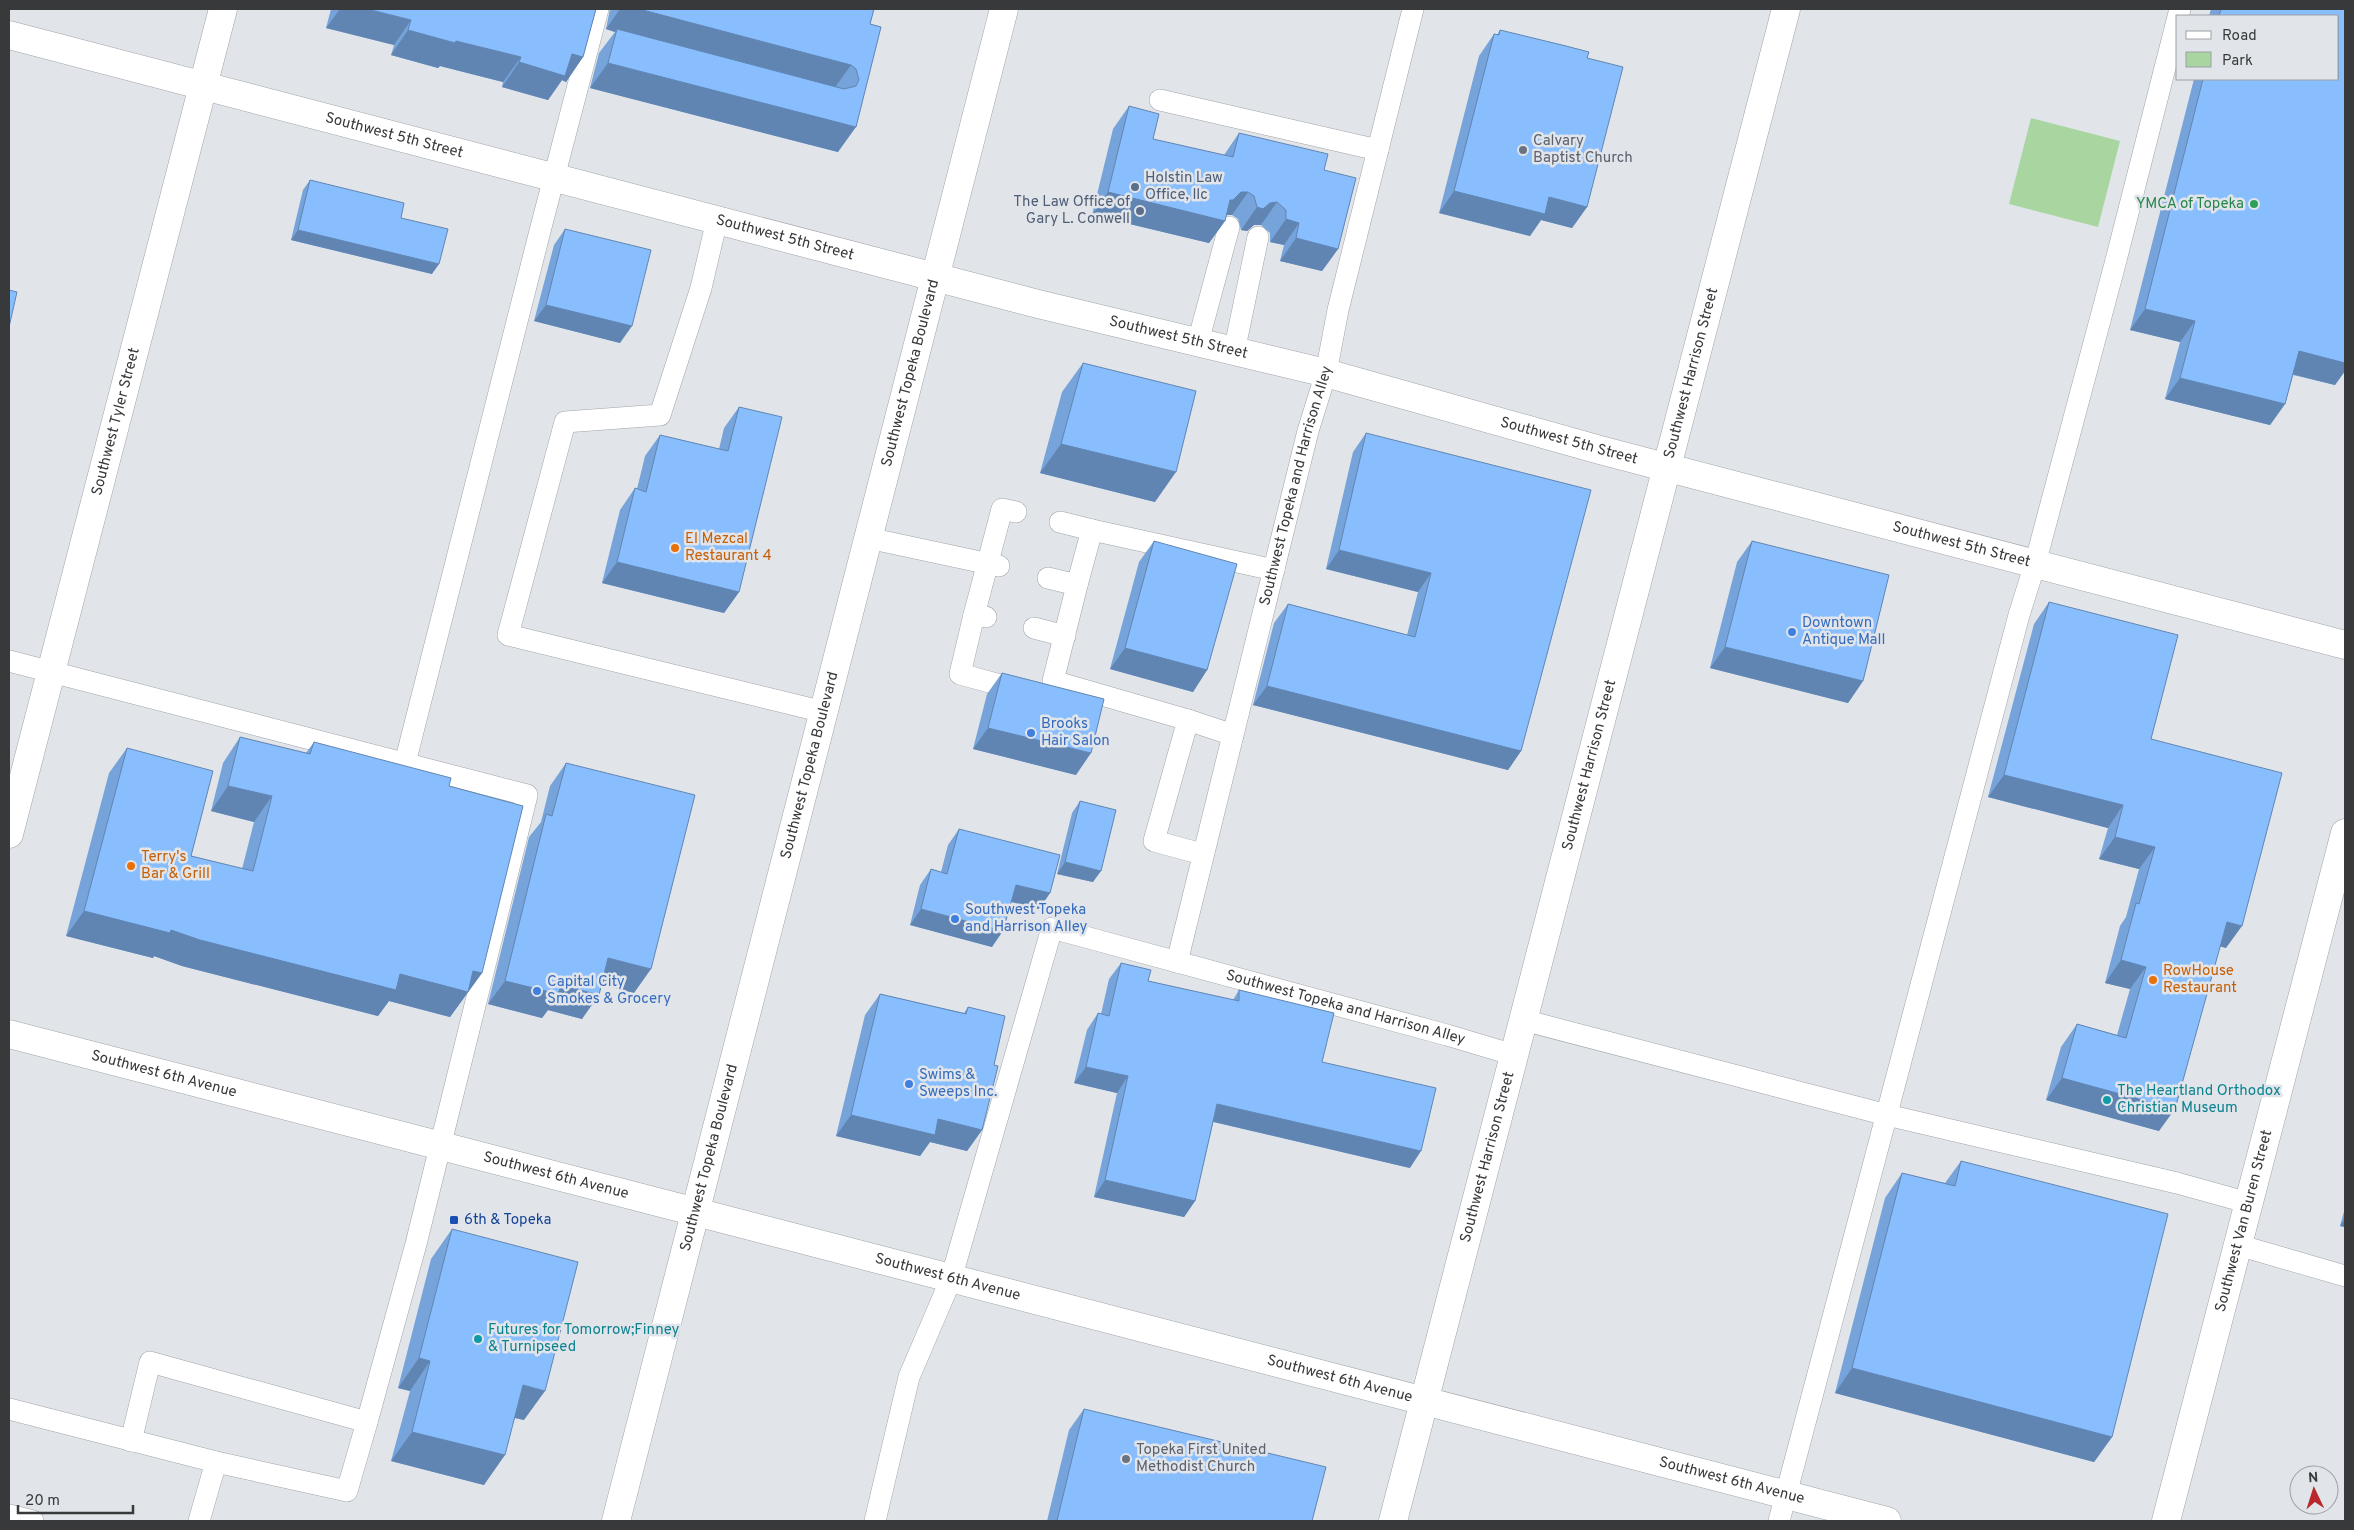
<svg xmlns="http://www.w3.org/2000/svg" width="2354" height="1530" viewBox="0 0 2354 1530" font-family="Overpass,sans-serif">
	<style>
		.green { fill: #a9d6a0 }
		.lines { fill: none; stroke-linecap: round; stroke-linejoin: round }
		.lane-casing { stroke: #a0a4a8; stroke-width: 22 }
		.street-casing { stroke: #a0a4a8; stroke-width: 29 }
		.secondary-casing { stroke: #a0a4a8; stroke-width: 29 }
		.primary-casing { stroke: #a0a4a8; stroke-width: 29 }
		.lane { stroke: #fff; stroke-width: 21 }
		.street { stroke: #fff; stroke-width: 28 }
		.secondary { stroke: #fff; stroke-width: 28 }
		.primary { stroke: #fff; stroke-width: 28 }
		.wall { fill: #76a3da }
		.shaded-wall { fill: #6085b2 }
		.building { fill: #89befe; stroke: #6085b2 }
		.worship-dot { fill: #6b7280; stroke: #e1e5ea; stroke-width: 2 }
		.service-dot { fill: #5c6f8a; stroke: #e1e5ea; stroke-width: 2 }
		.leisure-dot { fill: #2e9e5b; stroke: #e1e5ea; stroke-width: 2 }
		.food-dot { fill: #e8710a; stroke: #e1e5ea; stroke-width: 2 }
		.shop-dot { fill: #3f7fe0; stroke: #e1e5ea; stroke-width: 2 }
		.culture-dot { fill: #0f9aa8; stroke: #e1e5ea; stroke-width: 2 }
		.transit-dot { fill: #1a4fb4; stroke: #e1e5ea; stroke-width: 2 }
		.labels { text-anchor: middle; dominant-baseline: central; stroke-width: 5; stroke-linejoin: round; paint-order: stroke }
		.street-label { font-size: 15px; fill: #37393b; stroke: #e1e5ea }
		.worship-label { font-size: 15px; fill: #5b616d; stroke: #e1e5ea; text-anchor: start }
		.service-label { font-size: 15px; fill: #4e5e75; stroke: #e1e5ea; text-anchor: start }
		.leisure-label { font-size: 15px; fill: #27864d; stroke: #e1e5ea; text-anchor: end }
		.food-label { font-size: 15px; fill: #c56008; stroke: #e1e5ea; text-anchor: start }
		.shop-label { font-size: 15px; fill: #366cbe; stroke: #e1e5ea; text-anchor: start }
		.culture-label { font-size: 15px; fill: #0d838f; stroke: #e1e5ea; text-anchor: start }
		.transit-label { font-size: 15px; fill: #164399; stroke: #e1e5ea; text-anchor: start }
	</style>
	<rect width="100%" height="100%" fill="#e1e5ea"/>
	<path class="green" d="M 2031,118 L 2120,141 L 2098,227 L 2009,204 Z"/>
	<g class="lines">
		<defs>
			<g id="lane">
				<path d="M 1160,100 L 1378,150"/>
				<path d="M 717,220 L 701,288 L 660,415 L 565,422 L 508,635 L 824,712"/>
				<path d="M 1198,342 L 1229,227"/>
				<path d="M 1234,352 L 1258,237"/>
				<path d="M 1060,522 L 1092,530"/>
				<path d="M 868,538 L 999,566"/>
				<path d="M 1048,578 L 1077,585 L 1053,681 L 1188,720 L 1154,841 L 1202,854"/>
				<path d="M 1077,585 L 1092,530 L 1274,570"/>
				<path d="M 974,615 L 960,674 L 1022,691"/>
				<path d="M 986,617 L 974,615 L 1002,509 L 1016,512"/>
				<path d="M 1034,628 L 1065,636"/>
				<path d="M 9,661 L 527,795 L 416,1244 L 367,1422 L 150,1362 L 131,1441"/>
				<path d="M 1188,720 L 1233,735"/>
				<path d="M 405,763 L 540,231 L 598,9"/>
				<path id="s1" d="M 1177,962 L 1308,431 L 1326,373 L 1338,310 L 1413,9"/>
				<path d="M 1523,1020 L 1887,1115 L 2177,1183 L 2249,1203"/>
				<path d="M 2238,1245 L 2345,1276"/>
				<path d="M 9,1409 L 216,1462 L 347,1491 L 367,1422"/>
				<path d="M 9,1515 L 33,1521"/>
				<path d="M 199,1521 L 216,1462"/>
				<path id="s2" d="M 875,1521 L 909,1377 L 951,1279 L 1052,928 L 1447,1035 L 1514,1055"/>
				<path d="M 1779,1521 L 2019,615 L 2035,564 L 2115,264 L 2180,9"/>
			</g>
			<g id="street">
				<path id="s3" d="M 9,834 L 223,9"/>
				<path id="s4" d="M 2166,1521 L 2345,833"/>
			</g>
			<g id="secondary">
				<path id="s5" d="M 9,35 L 1038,304 L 1326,373 L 1600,450 L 2345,645"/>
				<path id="s6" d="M 9,1034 L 696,1212"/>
				<path id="s7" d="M 1393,1521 L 1786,9"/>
			</g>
			<g id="primary">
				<path id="s8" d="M 696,1212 L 1887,1521"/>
				<path id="s9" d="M 616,1521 L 1004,9"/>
			</g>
		</defs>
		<use href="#lane" class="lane-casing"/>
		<use href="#street" class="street-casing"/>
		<use href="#secondary" class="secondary-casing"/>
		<use href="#primary" class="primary-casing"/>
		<use href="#lane" class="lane"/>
		<use href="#street" class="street"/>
		<use href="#secondary" class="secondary"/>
		<use href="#primary" class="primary"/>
	</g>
	<g class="wall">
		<path d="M 331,9 L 596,9 L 583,57 L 566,82 L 562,80 L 548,100 L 502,87 L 503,82 L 440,66 L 438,68 L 391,55 L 394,45 L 326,28 Z"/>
		<path d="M 610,9 L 874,9 L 870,24 L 881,27 L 838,152 L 590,88 L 599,53 L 615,32 L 606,29 Z"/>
		<path d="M 2211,9 L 2345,9 L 2345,371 L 2335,385 L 2293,375 L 2285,404 L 2270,425 L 2165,399 L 2180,342 L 2130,330 L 2194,79 L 2338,79 L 2338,16 L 2209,16 Z"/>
		<path d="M 1500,30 L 1587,58 L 1587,207 L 1572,228 L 1541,220 L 1530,236 L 1439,213 L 1479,56 L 1494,34 L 1497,35 Z"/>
		<path d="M 1129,106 L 1153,139 L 1224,155 L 1239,133 L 1324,170 L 1338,249 L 1322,271 L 1280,261 L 1284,245 L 1270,242 L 1270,233 L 1261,225 L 1254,225 L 1247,231 L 1241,230 L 1238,219 L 1232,215 L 1226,215 L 1225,221 L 1209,243 L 1092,215 L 1113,129 Z"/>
		<path d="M 310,180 L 401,218 L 432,274 L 291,240 L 303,190 Z"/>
		<path d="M 565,229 L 620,343 L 534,321 L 554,245 Z"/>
		<path d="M 1083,363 L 1155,502 L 1040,473 L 1062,392 Z"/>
		<path d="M 739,407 L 739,592 L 724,613 L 602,583 L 620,510 L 635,488 L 637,489 L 645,456 L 660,435 L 719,449 L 724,428 Z"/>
		<path d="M 1366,433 L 1521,751 L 1508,770 L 1253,705 L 1274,623 L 1288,604 L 1407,635 L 1418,592 L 1326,569 L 1353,452 Z"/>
		<path d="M 1154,541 L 1207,670 L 1193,692 L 1110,669 L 1139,562 Z"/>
		<path d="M 1752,541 L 1863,681 L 1848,703 L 1710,668 L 1737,562 Z"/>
		<path d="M 2049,602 L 2151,739 L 2226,948 L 2220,946 L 2159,1131 L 2046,1100 L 2061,1047 L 2077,1024 L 2117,1035 L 2130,989 L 2105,983 L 2120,926 L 2126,917 L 2139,869 L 2099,859 L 2108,828 L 1988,797 L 2034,624 Z"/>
		<path d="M 1002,673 L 1076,775 L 973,749 L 987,694 Z"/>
		<path d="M 240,737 L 306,753 L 314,742 L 449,786 L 482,973 L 450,1017 L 389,1001 L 378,1016 L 182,966 L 154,956 L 153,958 L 66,936 L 109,773 L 127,748 L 191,856 L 242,869 L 254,822 L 211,811 L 223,763 Z"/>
		<path d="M 566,763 L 634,993 L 601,984 L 582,1019 L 548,1010 L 542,1018 L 488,1004 L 529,837 L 541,822 L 550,786 Z"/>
		<path d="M 1080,801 L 1093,882 L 1057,874 L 1072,813 Z"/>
		<path d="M 959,829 L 1050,893 L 1039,909 L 1011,902 L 992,947 L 910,925 L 920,885 L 931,869 L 941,872 L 948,845 Z"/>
		<path d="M 1121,963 L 1148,981 L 1233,1000 L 1239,990 L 1322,1062 L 1410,1168 L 1213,1122 L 1195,1201 L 1184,1217 L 1094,1197 L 1117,1093 L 1074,1083 L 1087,1030 L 1098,1013 L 1101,1014 L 1109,979 Z"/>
		<path d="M 880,994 L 964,1013 L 968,1007 L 994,1065 L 982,1130 L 967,1151 L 930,1142 L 920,1156 L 836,1136 L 865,1015 Z"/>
		<path d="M 1961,1161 L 2112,1437 L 2094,1462 L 1835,1393 L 1885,1198 L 1902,1173 L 1945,1183 Z"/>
		<path d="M 2345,1208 L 2345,1227 L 2340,1226 Z"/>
		<path d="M 452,1229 L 524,1420 L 515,1418 L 484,1485 L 391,1461 L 410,1391 L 398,1388 L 431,1259 Z"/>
		<path d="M 1084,1409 L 1312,1521 L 1047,1521 L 1069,1430 Z"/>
	</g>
	<g class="shaded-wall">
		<path d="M 340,9 L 367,9 L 411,20 L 394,45 L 326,28 Z"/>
		<path d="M 620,9 L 639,9 L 851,65 L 833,90 L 617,29 L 615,32 L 606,29 Z"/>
		<path d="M 408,30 L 456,41 L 521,57 L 503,82 L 440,66 L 438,68 L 391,55 Z"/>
		<path d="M 572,54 L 583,57 L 566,82 L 562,80 L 548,100 L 502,87 L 519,62 Z"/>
		<path d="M 608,63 L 856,127 L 838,152 L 590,88 Z"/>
		<path d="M 1454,191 L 1549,197 L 1587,207 L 1572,228 L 1541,220 L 1530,236 L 1439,213 Z"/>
		<path d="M 1108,192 L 1230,200 L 1241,192 L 1248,192 L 1232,215 L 1225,215 L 1225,221 L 1209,243 L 1092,215 Z"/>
		<path d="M 1277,202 L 1261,225 L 1254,225 L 1247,231 L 1241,230 L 1257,207 L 1270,203 Z"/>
		<path d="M 1286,219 L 1299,223 L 1284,245 L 1270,242 Z"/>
		<path d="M 298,230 L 439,264 L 432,274 L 291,240 Z"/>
		<path d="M 1296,238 L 1338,249 L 1322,271 L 1280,261 Z"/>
		<path d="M 546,305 L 632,326 L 620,343 L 534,321 Z"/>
		<path d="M 2145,309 L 2195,321 L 2180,342 L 2130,330 Z"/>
		<path d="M 2299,351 L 2345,363 L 2345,371 L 2335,385 L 2284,372 Z"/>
		<path d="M 2180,378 L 2285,404 L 2270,425 L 2165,399 Z"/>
		<path d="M 1061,444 L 1176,472 L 1155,502 L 1040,473 Z"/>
		<path d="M 1339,550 L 1431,573 L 1418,592 L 1326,569 Z"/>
		<path d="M 617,562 L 739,592 L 724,613 L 602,583 Z"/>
		<path d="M 1725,647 L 1863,681 L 1848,703 L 1710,668 Z"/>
		<path d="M 1125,648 L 1207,670 L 1193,692 L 1110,669 Z"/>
		<path d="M 1267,686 L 1521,751 L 1508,770 L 1253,705 Z"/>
		<path d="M 988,728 L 1091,753 L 1076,775 L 973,749 Z"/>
		<path d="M 2004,775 L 2123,805 L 2108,828 L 1988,797 Z"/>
		<path d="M 228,786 L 272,796 L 254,822 L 211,811 Z"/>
		<path d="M 2115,837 L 2155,847 L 2139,869 L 2099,859 Z"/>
		<path d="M 1065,862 L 1101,871 L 1093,882 L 1057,874 Z"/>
		<path d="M 1016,885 L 1050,893 L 1039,909 L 1004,900 Z"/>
		<path d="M 921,909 L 1003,931 L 992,947 L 910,925 Z"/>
		<path d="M 84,911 L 171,930 L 400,974 L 473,971 L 482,973 L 450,1017 L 389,1001 L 378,1016 L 182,966 L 154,956 L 153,958 L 66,936 Z"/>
		<path d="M 2227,922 L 2242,926 L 2226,948 L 2211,944 Z"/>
		<path d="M 608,958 L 651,969 L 634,993 L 592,982 Z"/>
		<path d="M 2121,960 L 2146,967 L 2130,989 L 2105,983 Z"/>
		<path d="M 505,981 L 561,985 L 599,995 L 582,1019 L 548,1010 L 542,1018 L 488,1004 Z"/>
		<path d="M 1086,1067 L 1128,1076 L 1117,1093 L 1074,1083 Z"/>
		<path d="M 2062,1078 L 2175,1109 L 2159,1131 L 2046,1100 Z"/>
		<path d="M 1217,1104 L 1421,1151 L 1410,1168 L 1206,1120 Z"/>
		<path d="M 851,1115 L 938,1119 L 982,1130 L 967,1151 L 930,1142 L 920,1156 L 836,1136 Z"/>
		<path d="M 1105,1180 L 1195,1201 L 1184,1217 L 1094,1197 Z"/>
		<path d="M 2345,1219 L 2345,1227 L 2340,1226 Z"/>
		<path d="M 419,1358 L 430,1361 L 410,1391 L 398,1388 Z"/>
		<path d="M 1852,1368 L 2112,1437 L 2094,1462 L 1835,1393 Z"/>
		<path d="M 523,1385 L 545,1391 L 524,1420 L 502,1415 Z"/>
		<path d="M 412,1432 L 505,1455 L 484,1485 L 391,1461 Z"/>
	</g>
	<g class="building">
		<path d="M 367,9 L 596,9 L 583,57 L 572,54 L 565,76 L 519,62 L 521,57 L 456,41 L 455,43 L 408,30 L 411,20 Z"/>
		<path d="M 639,9 L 874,9 L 870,24 L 881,27 L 856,127 L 608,63 L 617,29 L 844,89 L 856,86 L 859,80 L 856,69 L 851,65 Z"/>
		<path d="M 2221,9 L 2345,9 L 2345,363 L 2299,351 L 2285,404 L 2180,378 L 2195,321 L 2145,309 L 2203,79 L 2338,79 L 2338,16 L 2219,16 Z"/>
		<path d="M 1500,30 L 1566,46 L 1589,52 L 1587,58 L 1623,67 L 1587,207 L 1549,197 L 1545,214 L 1454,191 L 1494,34 L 1499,35 Z"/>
		<path d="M 1129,106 L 1159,114 L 1153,139 L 1233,157 L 1239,133 L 1328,154 L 1324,170 L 1356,178 L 1338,249 L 1296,238 L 1299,223 L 1286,219 L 1286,210 L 1277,202 L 1270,203 L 1263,209 L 1257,207 L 1254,196 L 1248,192 L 1241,192 L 1233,200 L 1230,200 L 1225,221 L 1108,192 Z"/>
		<path d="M 310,180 L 404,203 L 401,218 L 448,229 L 439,264 L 298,230 Z"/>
		<path d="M 565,229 L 651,250 L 632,326 L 546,305 Z"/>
		<path d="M 9,290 L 17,292 L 9,327 Z"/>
		<path d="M 1083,363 L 1196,391 L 1176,472 L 1061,444 Z"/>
		<path d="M 739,407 L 782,417 L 739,592 L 617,562 L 635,488 L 646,492 L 660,435 L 728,451 Z"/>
		<path d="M 1366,433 L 1591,490 L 1521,751 L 1267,686 L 1288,604 L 1415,637 L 1431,573 L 1339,550 Z"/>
		<path d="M 1154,541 L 1237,564 L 1207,670 L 1125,648 Z"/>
		<path d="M 1752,541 L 1889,575 L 1863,681 L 1725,647 Z"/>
		<path d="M 2049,602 L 2178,635 L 2151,739 L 2282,773 L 2242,926 L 2227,922 L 2175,1109 L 2062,1078 L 2077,1024 L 2126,1038 L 2146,967 L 2121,960 L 2136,903 L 2139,904 L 2155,847 L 2115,837 L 2123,805 L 2004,775 Z"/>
		<path d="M 1002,673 L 1104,699 L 1091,753 L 988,728 Z"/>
		<path d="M 240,737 L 310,754 L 314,742 L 451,778 L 449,786 L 523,806 L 482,973 L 473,971 L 468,992 L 400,974 L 396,990 L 200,940 L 171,930 L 170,933 L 84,911 L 127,748 L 213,771 L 191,856 L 253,871 L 272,796 L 228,786 Z"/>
		<path d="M 566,763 L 695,795 L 651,969 L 608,958 L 599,995 L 561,985 L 558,994 L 505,981 L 546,814 L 552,816 Z"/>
		<path d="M 1080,801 L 1116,810 L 1101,871 L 1065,862 Z"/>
		<path d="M 959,829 L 1060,855 L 1050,893 L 1016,885 L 1003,931 L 921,909 L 931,869 L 947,874 Z"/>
		<path d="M 1121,963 L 1151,970 L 1148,981 L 1239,1001 L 1239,990 L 1334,1013 L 1322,1062 L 1436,1088 L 1421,1151 L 1217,1104 L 1195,1201 L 1105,1180 L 1128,1076 L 1086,1067 L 1098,1013 L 1109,1016 Z"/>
		<path d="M 880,994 L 966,1014 L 968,1007 L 1005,1016 L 994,1065 L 998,1066 L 982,1130 L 938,1119 L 935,1135 L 851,1115 Z"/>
		<path d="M 1961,1161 L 2168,1214 L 2112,1437 L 1852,1368 L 1902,1173 L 1955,1186 Z"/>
		<path d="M 452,1229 L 578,1262 L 545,1391 L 523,1385 L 505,1455 L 412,1432 L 430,1361 L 419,1358 Z"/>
		<path d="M 1084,1409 L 1326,1467 L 1312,1521 L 1057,1521 Z"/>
	</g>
	<g class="worship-dot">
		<circle cx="1523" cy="150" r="5"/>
		<circle cx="1126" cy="1459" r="5"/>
	</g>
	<g class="service-dot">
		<circle cx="1135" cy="187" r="5"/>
		<circle cx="1140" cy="211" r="5"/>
	</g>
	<circle class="leisure-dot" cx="2254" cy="204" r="5"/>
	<g class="food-dot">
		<circle cx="675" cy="548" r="5"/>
		<circle cx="131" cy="866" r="5"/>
		<circle cx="2153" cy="980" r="5"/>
	</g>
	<g class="shop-dot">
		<circle cx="1792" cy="632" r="5"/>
		<circle cx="1031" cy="733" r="5"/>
		<circle cx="955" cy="919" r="5"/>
		<circle cx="537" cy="991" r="5"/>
		<circle cx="909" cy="1084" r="5"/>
	</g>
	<g class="culture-dot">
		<circle cx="2107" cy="1100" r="5"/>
		<circle cx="478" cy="1339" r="5"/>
	</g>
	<rect class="transit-dot" x="449" y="1215" width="10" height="10" rx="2.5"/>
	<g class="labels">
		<g class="street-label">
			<text stroke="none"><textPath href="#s5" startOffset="398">Southwest 5th Street</textPath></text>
			<text stroke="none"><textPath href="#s5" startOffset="802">Southwest 5th Street</textPath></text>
			<text stroke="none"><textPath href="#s5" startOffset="1208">Southwest 5th Street</textPath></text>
			<text stroke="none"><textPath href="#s9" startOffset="1185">Southwest Topeka Boulevard</textPath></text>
			<text stroke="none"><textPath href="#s7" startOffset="1186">Southwest Harrison Street</textPath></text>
			<text stroke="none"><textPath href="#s3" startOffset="426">Southwest Tyler Street</textPath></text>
			<text stroke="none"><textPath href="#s5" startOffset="1612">Southwest 5th Street</textPath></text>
			<text stroke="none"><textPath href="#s1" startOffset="491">Southwest Topeka and Harrison Alley</textPath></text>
			<text stroke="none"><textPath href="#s5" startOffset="2018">Southwest 5th Street</textPath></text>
			<text stroke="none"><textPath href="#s9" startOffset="780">Southwest Topeka Boulevard</textPath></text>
			<text stroke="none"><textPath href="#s7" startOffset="781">Southwest Harrison Street</textPath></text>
			<text stroke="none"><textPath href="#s2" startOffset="924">Southwest Topeka and Harrison Alley</textPath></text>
			<text stroke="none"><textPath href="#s6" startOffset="160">Southwest 6th Avenue</textPath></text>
			<text stroke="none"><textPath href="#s9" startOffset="375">Southwest Topeka Boulevard</textPath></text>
			<text stroke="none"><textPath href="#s7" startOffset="376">Southwest Harrison Street</textPath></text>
			<text stroke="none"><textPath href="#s6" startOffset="565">Southwest 6th Avenue</textPath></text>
			<text stroke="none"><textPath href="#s4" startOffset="310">Southwest Van Buren Street</textPath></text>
			<text stroke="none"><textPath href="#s8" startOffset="260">Southwest 6th Avenue</textPath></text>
			<text stroke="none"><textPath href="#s8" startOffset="665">Southwest 6th Avenue</textPath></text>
			<text stroke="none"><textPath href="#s8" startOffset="1070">Southwest 6th Avenue</textPath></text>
		</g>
		<g class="worship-label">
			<text x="1533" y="141">Calvary<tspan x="1533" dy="17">Baptist Church</tspan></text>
			<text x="1136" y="1450">Topeka First United<tspan x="1136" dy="17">Methodist Church</tspan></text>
		</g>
		<g class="service-label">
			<text x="1145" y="178">Holstin Law<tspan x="1145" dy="17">Office, llc</tspan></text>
			<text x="1130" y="202" text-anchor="end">The Law Office of<tspan x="1130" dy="17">Gary L. Conwell</tspan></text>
		</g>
		<g class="leisure-label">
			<text x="2244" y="204">YMCA of Topeka</text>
		</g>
		<g class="food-label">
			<text x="685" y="539">El Mezcal<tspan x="685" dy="17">Restaurant 4</tspan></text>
			<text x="141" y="857">Terry's<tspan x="141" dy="17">Bar &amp; Grill</tspan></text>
			<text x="2163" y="971">RowHouse<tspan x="2163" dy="17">Restaurant</tspan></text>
		</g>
		<g class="shop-label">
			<text x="1802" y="623">Downtown<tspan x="1802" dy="17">Antique Mall</tspan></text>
			<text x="1041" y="724">Brooks<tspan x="1041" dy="17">Hair Salon</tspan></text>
			<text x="965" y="910">Southwest Topeka<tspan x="965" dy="17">and Harrison Alley</tspan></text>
			<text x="547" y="982">Capital City<tspan x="547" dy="17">Smokes &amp; Grocery</tspan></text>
			<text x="919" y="1075">Swims &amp;<tspan x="919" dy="17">Sweeps Inc.</tspan></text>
		</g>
		<g class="culture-label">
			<text x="2117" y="1091">The Heartland Orthodox<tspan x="2117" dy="17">Christian Museum</tspan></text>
			<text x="488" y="1330">Futures for Tomorrow;Finney<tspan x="488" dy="17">&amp; Turnipseed</tspan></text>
		</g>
		<g class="transit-label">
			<text x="464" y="1220">6th &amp; Topeka</text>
		</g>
	</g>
	<rect width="2354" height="1530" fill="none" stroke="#37393b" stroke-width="20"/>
	<rect x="2176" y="15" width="162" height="65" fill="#e1e5ea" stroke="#9da0a4"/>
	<rect x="2186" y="31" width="25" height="8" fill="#ffffff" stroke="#9da0a4"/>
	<text x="2222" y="40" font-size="15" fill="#37393b">Road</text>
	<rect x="2186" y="52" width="25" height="15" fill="#a9d6a0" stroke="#9da0a4"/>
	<text x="2222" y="65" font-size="15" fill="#37393b">Park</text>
	<g transform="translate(2314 1490) rotate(356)"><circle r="24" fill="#e1e5ea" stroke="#9da0a4"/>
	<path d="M0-4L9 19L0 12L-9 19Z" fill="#b8282d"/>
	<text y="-8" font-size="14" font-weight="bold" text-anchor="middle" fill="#37393b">N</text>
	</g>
	<path d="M18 1505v8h115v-8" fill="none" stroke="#37393b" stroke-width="2.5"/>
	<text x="25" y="1505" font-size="15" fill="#37393b" stroke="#e1e5ea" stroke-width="4" paint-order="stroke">20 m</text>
</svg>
